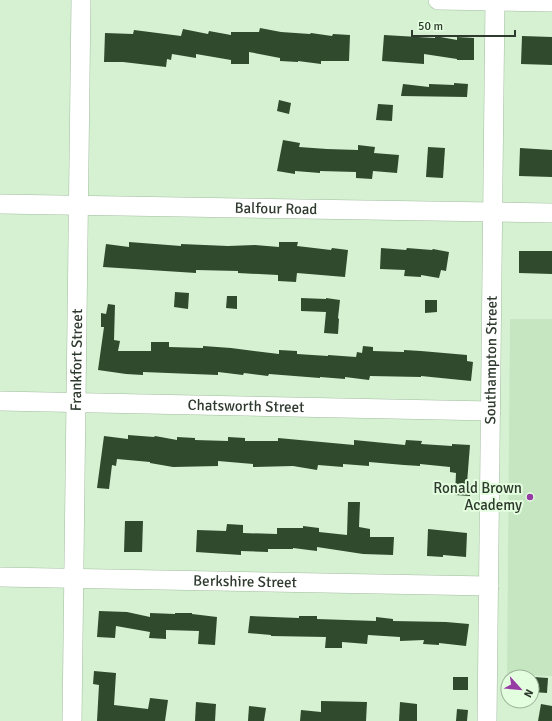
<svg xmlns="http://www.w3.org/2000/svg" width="552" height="721" viewBox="0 0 552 721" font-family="Signika,sans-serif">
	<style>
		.built { fill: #c6e6c2 }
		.building { fill: #2f4a2d }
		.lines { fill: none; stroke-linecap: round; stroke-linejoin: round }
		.minor-casing { stroke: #a2bd9f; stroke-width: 20 }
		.minor { stroke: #fff; stroke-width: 19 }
		.poi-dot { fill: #963aa4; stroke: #e3fedf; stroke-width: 1.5 }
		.labels { text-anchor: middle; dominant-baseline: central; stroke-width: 4; stroke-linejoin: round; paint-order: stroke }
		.street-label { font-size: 15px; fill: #2f3a2e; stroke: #e3fedf }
		.poi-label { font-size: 15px; fill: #2f3a2e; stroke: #e3fedf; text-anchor: end }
	</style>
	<rect width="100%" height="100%" fill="#d5f1d2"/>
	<path class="built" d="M 510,319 L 552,319 L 552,676 L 507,675 Z"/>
	<g class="building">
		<path d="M 260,28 L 281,32 L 310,34 L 311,33 L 332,36 L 333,34 L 350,35 L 349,61 L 321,61 L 321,64 L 298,61 L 298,62 L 280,61 L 280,58 L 249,52 L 249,64 L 231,64 L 231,60 L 196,54 L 196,58 L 172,54 L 171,60 L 167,59 L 166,67 L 123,62 L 104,62 L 105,33 L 133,34 L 134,30 L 181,36 L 183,29 L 208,34 L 209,31 L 231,35 L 231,32 L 259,32 Z"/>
		<path d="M 384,35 L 435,38 L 435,36 L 457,40 L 457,37 L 474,38 L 474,60 L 457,60 L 457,59 L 424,54 L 424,64 L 382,61 Z"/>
		<path d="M 522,36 L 552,37 L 552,65 L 521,64 Z"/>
		<path d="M 454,83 L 468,84 L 467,97 L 401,96 L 403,84 L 429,87 L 429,84 L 454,85 Z"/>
		<path d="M 279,100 L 291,103 L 289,114 L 277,111 Z"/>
		<path d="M 378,104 L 393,105 L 392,121 L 376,120 Z"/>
		<path d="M 283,140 L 300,143 L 299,147 L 327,149 L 358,150 L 358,145 L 375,147 L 374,153 L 399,155 L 397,173 L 373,171 L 372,179 L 356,178 L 356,172 L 320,171 L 320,173 L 295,171 L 295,174 L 277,171 Z"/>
		<path d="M 428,147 L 445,148 L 443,178 L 426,177 Z"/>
		<path d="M 520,148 L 552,150 L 552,177 L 519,176 Z"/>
		<path d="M 129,242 L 181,246 L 181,244 L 228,246 L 255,245 L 279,247 L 279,242 L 298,242 L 297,246 L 331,250 L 332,248 L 348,250 L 345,277 L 297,273 L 296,282 L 278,281 L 278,275 L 238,273 L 238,271 L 196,270 L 196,273 L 103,267 L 106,244 L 129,247 Z"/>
		<path d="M 381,248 L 406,250 L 407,248 L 432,250 L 433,249 L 449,252 L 446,271 L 441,270 L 439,278 L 421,275 L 421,277 L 404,276 L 405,270 L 380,269 Z"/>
		<path d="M 519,251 L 552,251 L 552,274 L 519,273 Z"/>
		<path d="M 175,292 L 189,293 L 188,309 L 174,307 Z"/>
		<path d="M 227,296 L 237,296 L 237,309 L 226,308 Z"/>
		<path d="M 301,298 L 326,299 L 326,298 L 340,300 L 338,318 L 339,319 L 338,334 L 324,333 L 326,312 L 301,311 Z"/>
		<path d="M 425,300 L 437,300 L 437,312 L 425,313 Z"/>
		<path d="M 108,304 L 115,305 L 114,340 L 120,341 L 118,351 L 151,351 L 151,342 L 169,342 L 169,347 L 203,348 L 203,346 L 231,348 L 279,354 L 279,350 L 297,351 L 297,354 L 328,356 L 328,355 L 356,357 L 357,352 L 362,353 L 363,346 L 373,347 L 373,351 L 404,352 L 404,350 L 421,351 L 467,355 L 467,361 L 473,362 L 471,381 L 421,376 L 421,377 L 370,376 L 369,380 L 345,377 L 345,379 L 320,377 L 320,378 L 269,374 L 268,376 L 244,373 L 243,375 L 218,372 L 218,375 L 143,372 L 143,375 L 126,374 L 98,370 L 104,327 L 101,327 L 101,313 L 106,314 Z"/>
		<path d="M 128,435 L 154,437 L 155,436 L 177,440 L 177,437 L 195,438 L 195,440 L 228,441 L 228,437 L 245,438 L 245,441 L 278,441 L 278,438 L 354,445 L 354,440 L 405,445 L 406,440 L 422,441 L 421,444 L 452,446 L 452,444 L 470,445 L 467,483 L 471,484 L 470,496 L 455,495 L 456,473 L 450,472 L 450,467 L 420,464 L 420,466 L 404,465 L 369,462 L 369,466 L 343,464 L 343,467 L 318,465 L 317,470 L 293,466 L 253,467 L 253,464 L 218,461 L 218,466 L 173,467 L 150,463 L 150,462 L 117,459 L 116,466 L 112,465 L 109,489 L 97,488 L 104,436 L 128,439 Z"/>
		<path d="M 348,502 L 360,502 L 359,527 L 370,529 L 370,537 L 394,537 L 393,555 L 363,554 L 317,547 L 317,551 L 293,548 L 293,549 L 268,549 L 268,552 L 241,551 L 241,555 L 196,552 L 197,530 L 226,531 L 227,524 L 243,525 L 243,533 L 277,534 L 277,528 L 303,528 L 303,526 L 319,528 L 319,532 L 347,535 Z"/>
		<path d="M 125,521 L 143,521 L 142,552 L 124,552 Z"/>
		<path d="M 428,529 L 467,533 L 466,557 L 443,555 L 443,557 L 427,556 Z"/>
		<path d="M 99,611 L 127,612 L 150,617 L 150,613 L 175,614 L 175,613 L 192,613 L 192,614 L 217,617 L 215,645 L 198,644 L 199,631 L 166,630 L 166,639 L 149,638 L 150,632 L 116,626 L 115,638 L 97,637 Z"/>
		<path d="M 250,616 L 299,618 L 299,616 L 317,616 L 317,619 L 376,621 L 376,617 L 393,619 L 393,621 L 446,622 L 469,624 L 466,646 L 439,643 L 439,645 L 423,644 L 424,640 L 400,641 L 400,637 L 368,635 L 367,644 L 342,642 L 342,648 L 325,648 L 326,637 L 271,636 L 271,635 L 248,633 Z"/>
		<path d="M 94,671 L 116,673 L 114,705 L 148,709 L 150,698 L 168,700 L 165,721 L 97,721 L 99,685 L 93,684 Z"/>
		<rect x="453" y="677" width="15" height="13"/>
		<path d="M 534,677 L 548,678 L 547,693 L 533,692 Z"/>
		<path d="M 321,701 L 367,702 L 366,721 L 300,721 L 301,710 L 321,712 Z"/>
		<path d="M 196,702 L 216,704 L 215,721 L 195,721 Z"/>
		<path d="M 400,702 L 417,704 L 417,721 L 399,721 Z"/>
		<path d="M 541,704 L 552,706 L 552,721 L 538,721 Z"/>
		<path d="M 249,706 L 266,708 L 264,721 L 248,721 Z"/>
		<path d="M 457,709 L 468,710 L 467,721 L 456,721 Z"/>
	</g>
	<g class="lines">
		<defs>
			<g id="minor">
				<path d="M 438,0 L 552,2"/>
				<path id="s1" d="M 0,204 L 552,213"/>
				<path id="s2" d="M 0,401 L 491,411"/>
				<path id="s3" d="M 0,577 L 489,586"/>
				<path id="s4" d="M 72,721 L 81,0"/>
				<path id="s5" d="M 487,721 L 495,0"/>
			</g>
		</defs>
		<use href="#minor" class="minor-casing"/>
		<use href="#minor" class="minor"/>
	</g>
	<circle class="poi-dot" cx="530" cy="497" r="4"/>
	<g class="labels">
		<g class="street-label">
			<text stroke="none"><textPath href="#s1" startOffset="276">Balfour Road</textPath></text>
			<text stroke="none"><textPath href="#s4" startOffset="361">Frankfort Street</textPath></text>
			<text stroke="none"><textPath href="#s5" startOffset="361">Southampton Street</textPath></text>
			<text stroke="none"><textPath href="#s2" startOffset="246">Chatsworth Street</textPath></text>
			<text stroke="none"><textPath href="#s3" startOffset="245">Berkshire Street</textPath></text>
		</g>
		<g class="poi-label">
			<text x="522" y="488">Ronald Brown<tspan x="522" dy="17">Academy</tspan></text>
		</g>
	</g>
	<g transform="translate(520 689) rotate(117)"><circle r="19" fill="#e3fedf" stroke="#9bb098"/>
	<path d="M0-3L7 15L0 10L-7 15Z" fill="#963aa4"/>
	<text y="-6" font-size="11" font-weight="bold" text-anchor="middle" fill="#2f3a2e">N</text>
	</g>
	<path d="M412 30v6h103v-6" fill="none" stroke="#2f3a2e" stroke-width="2"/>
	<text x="418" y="30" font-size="12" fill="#2f3a2e" stroke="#e3fedf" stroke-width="3" paint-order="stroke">50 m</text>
</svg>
